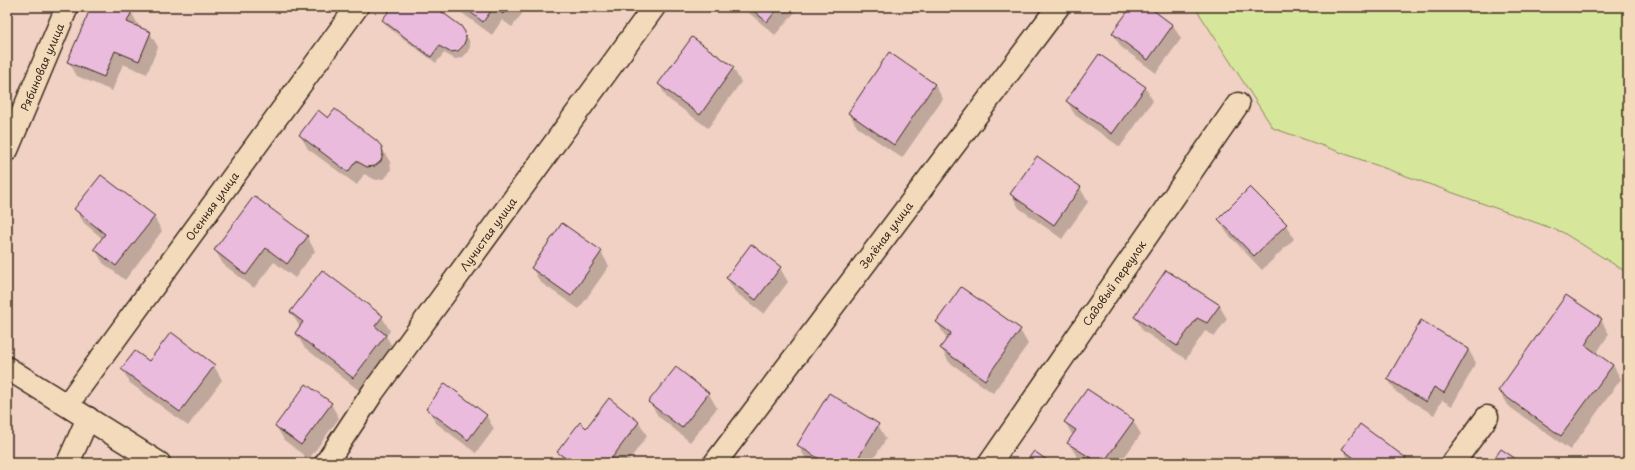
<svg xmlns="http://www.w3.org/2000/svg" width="1635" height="470" viewBox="0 0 1635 470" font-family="'Playpen Sans',sans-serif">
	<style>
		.green { fill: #d6e69a; stroke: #88885c }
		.shadow { fill: #0003 }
		.building { fill: #eabbdd; stroke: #3b2a1e }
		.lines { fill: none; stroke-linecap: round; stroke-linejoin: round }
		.minor-casing { stroke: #3b2a1e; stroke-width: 25 }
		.minor { stroke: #f2daba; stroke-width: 22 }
		.labels { text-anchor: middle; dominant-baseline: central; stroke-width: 3; stroke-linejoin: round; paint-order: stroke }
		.street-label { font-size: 11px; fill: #3b2a1e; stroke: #f2daba }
	</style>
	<rect width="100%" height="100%" fill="#f0d1c4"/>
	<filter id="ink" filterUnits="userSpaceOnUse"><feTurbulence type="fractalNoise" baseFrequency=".025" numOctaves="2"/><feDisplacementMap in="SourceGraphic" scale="8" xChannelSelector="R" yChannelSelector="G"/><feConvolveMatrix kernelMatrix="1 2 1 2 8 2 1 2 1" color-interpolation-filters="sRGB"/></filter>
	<g filter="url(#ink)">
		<path class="green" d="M 1195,7 L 1628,7 L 1628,273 L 1562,232 L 1273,128 Z"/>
		<g class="shadow">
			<path d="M 92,7 L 119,7 L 131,12 L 139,26 L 138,28 L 150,33 L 158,47 L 147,74 L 123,64 L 112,91 L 77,76 L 69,62 Z"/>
			<path d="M 393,7 L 434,7 L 464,33 L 469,40 L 470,47 L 467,53 L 462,58 L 455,59 L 444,53 L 436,63 L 388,27 L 384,20 Z"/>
			<path d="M 454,7 L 527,7 L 512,27 L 502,20 L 492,35 Z"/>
			<path d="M 593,7 L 604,7 L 600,12 Z"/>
			<path d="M 742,7 L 792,7 L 795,12 L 775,35 Z"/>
			<path d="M 1132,7 L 1147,7 L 1173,25 L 1181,39 L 1156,73 L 1121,47 L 1113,34 Z"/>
			<path d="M 890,54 L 935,85 L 943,99 L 902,158 L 857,127 L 849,113 Z"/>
			<path d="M 733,68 L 741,82 L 708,128 L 667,98 L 659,84 Z"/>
			<path d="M 1145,87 L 1153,101 L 1120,147 L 1075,115 L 1067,101 Z"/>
			<path d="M 328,119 L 381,147 L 390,162 L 391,169 L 388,175 L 383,179 L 376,180 L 364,174 L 357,185 L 308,149 L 300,135 Z"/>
			<path d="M 1037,157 L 1080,188 L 1088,202 L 1062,239 L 1019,208 L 1011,194 Z"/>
			<path d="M 76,210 L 154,217 L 162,231 L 125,280 L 103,263 L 95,249 L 103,239 L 84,223 Z"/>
			<path d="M 1219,220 L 1286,225 L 1294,239 L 1262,270 L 1227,233 Z"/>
			<path d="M 307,237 L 315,251 L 295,278 L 274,262 L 254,288 L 223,264 L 215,250 Z"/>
			<path d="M 601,252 L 609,266 L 579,309 L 540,282 L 532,268 Z"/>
			<path d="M 780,268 L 788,282 L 764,314 L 735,292 L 727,278 Z"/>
			<path d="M 1567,297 L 1601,320 L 1609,334 L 1596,354 L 1613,365 L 1621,379 L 1570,450 L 1507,405 L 1499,391 Z"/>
			<path d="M 1219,305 L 1227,319 L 1215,336 L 1205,331 L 1186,359 L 1143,331 L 1135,317 Z"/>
			<path d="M 291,312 L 382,317 L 390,331 L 386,336 L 394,350 L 361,392 L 304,347 L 296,333 L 300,327 Z"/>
			<path d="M 937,322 L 1020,330 L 1028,344 L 993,393 L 949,362 L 941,348 L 949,338 L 945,336 Z"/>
			<path d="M 1468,349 L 1476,363 L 1452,406 L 1442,400 L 1434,415 L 1396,392 L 1388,379 Z"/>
			<path d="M 149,363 L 214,366 L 222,380 L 188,426 L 130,383 L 122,369 Z"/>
			<path d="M 676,369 L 709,394 L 717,408 L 690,442 L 658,416 L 650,402 Z"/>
			<path d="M 306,385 L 331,404 L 339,418 L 309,459 L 284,440 L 276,426 Z"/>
			<path d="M 609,400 L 639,422 L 647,436 L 627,463 L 565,463 L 559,452 L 587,429 Z"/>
			<path d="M 428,409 L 486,415 L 494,429 L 476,453 L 436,423 Z"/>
			<path d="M 1133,421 L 1141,434 L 1120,463 L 1087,463 L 1077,457 L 1069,443 L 1073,436 L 1065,422 Z"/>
			<path d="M 878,425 L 886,439 L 871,463 L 812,463 L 806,459 L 798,445 Z"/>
			<path d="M 1343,449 L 1405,458 L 1408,463 L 1351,463 Z"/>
		</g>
		<g class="building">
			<path d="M 91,7 L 121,7 L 132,11 L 127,22 L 151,32 L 139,61 L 115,51 L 104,77 L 67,62 Z"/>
			<path d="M 392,7 L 435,7 L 461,26 L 465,32 L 466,39 L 463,46 L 458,51 L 450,52 L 439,46 L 431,57 L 382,20 Z"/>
			<path d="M 464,7 L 494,7 L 483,22 Z"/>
			<path d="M 494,7 L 509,7 L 503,14 Z"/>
			<path d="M 749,7 L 779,7 L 767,22 Z"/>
			<path d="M 1131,7 L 1149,7 L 1173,25 L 1148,60 L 1112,33 Z"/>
			<path d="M 692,37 L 734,67 L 700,115 L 658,84 Z"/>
			<path d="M 889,52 L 935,84 L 894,145 L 848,113 Z"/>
			<path d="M 1099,54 L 1146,87 L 1112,134 L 1066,101 Z"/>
			<path d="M 335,109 L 377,141 L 382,147 L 383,154 L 381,161 L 375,166 L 367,167 L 356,161 L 348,172 L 299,135 L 318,110 L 328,118 Z"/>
			<path d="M 1037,156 L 1081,187 L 1054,225 L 1010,194 Z"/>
			<path d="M 101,175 L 155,216 L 116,266 L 94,249 L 105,234 L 74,209 Z"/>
			<path d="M 1250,187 L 1287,224 L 1254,256 L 1218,219 Z"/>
			<path d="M 254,196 L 308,236 L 287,264 L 266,248 L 246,275 L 214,250 Z"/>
			<path d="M 562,223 L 602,251 L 571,296 L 531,268 Z"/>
			<path d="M 751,244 L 781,267 L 756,300 L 726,278 Z"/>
			<path d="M 322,270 L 383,316 L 375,326 L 386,335 L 353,378 L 295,333 L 303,322 L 290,312 Z"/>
			<path d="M 1166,270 L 1220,305 L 1207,323 L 1197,318 L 1177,346 L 1134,317 Z"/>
			<path d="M 961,287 L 1021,329 L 985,380 L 940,348 L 951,333 L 936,322 Z"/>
			<path d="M 1566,295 L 1602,319 L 1585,345 L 1613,365 L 1561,436 L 1498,391 Z"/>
			<path d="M 1421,320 L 1469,349 L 1444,393 L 1434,387 L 1426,402 L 1387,379 Z"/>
			<path d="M 171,332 L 215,365 L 180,412 L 121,369 L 135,351 L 149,361 Z"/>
			<path d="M 676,367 L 709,393 L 682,428 L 648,402 Z"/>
			<path d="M 445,383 L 487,415 L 468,440 L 426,409 Z"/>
			<path d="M 306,384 L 332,403 L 301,445 L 275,426 Z"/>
			<path d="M 1087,389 L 1134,420 L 1103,463 L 1099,463 L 1067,443 L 1076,430 L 1064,422 Z"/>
			<path d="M 829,393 L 879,424 L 855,463 L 826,463 L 797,445 Z"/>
			<path d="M 609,398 L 639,422 L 608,463 L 572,463 L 557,452 L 580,422 L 586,428 Z"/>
			<path d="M 1360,424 L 1406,458 L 1402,463 L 1361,463 L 1342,449 Z"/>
			<path d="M 1501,449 L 1522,463 L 1491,463 Z"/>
			<path d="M 1034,451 L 1051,463 L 1025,463 Z"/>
		</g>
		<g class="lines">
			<defs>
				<g id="minor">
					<path d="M 7,150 L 67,7"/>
					<path d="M 7,368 L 159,463"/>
					<path d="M 67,405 L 357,7"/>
					<path d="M 68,463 L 88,418"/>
					<path d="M 326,463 L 373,392 L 654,7"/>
					<path d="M 715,463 L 1058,7"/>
					<path d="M 990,463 L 1238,104"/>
					<path d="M 1453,463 L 1487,417"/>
				</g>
			</defs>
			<use href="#minor" class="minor-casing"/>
			<use href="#minor" class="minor"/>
		</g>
	</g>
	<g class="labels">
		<g class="street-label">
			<text transform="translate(42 67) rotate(-67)">Рябиновая улица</text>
			<text transform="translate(212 206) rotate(-54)">Осенняя улица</text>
			<text transform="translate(488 234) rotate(-54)">Лучистая улица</text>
			<text transform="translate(886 235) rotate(-53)">Зелёная улица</text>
			<text transform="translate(1114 283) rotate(-55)">Садовый переулок</text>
		</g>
	</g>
	<rect width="1635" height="470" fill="none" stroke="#f2daba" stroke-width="24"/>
	<rect x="12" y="12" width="1611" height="446" fill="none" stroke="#3b2a1e" stroke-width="1.5" filter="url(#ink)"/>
</svg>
